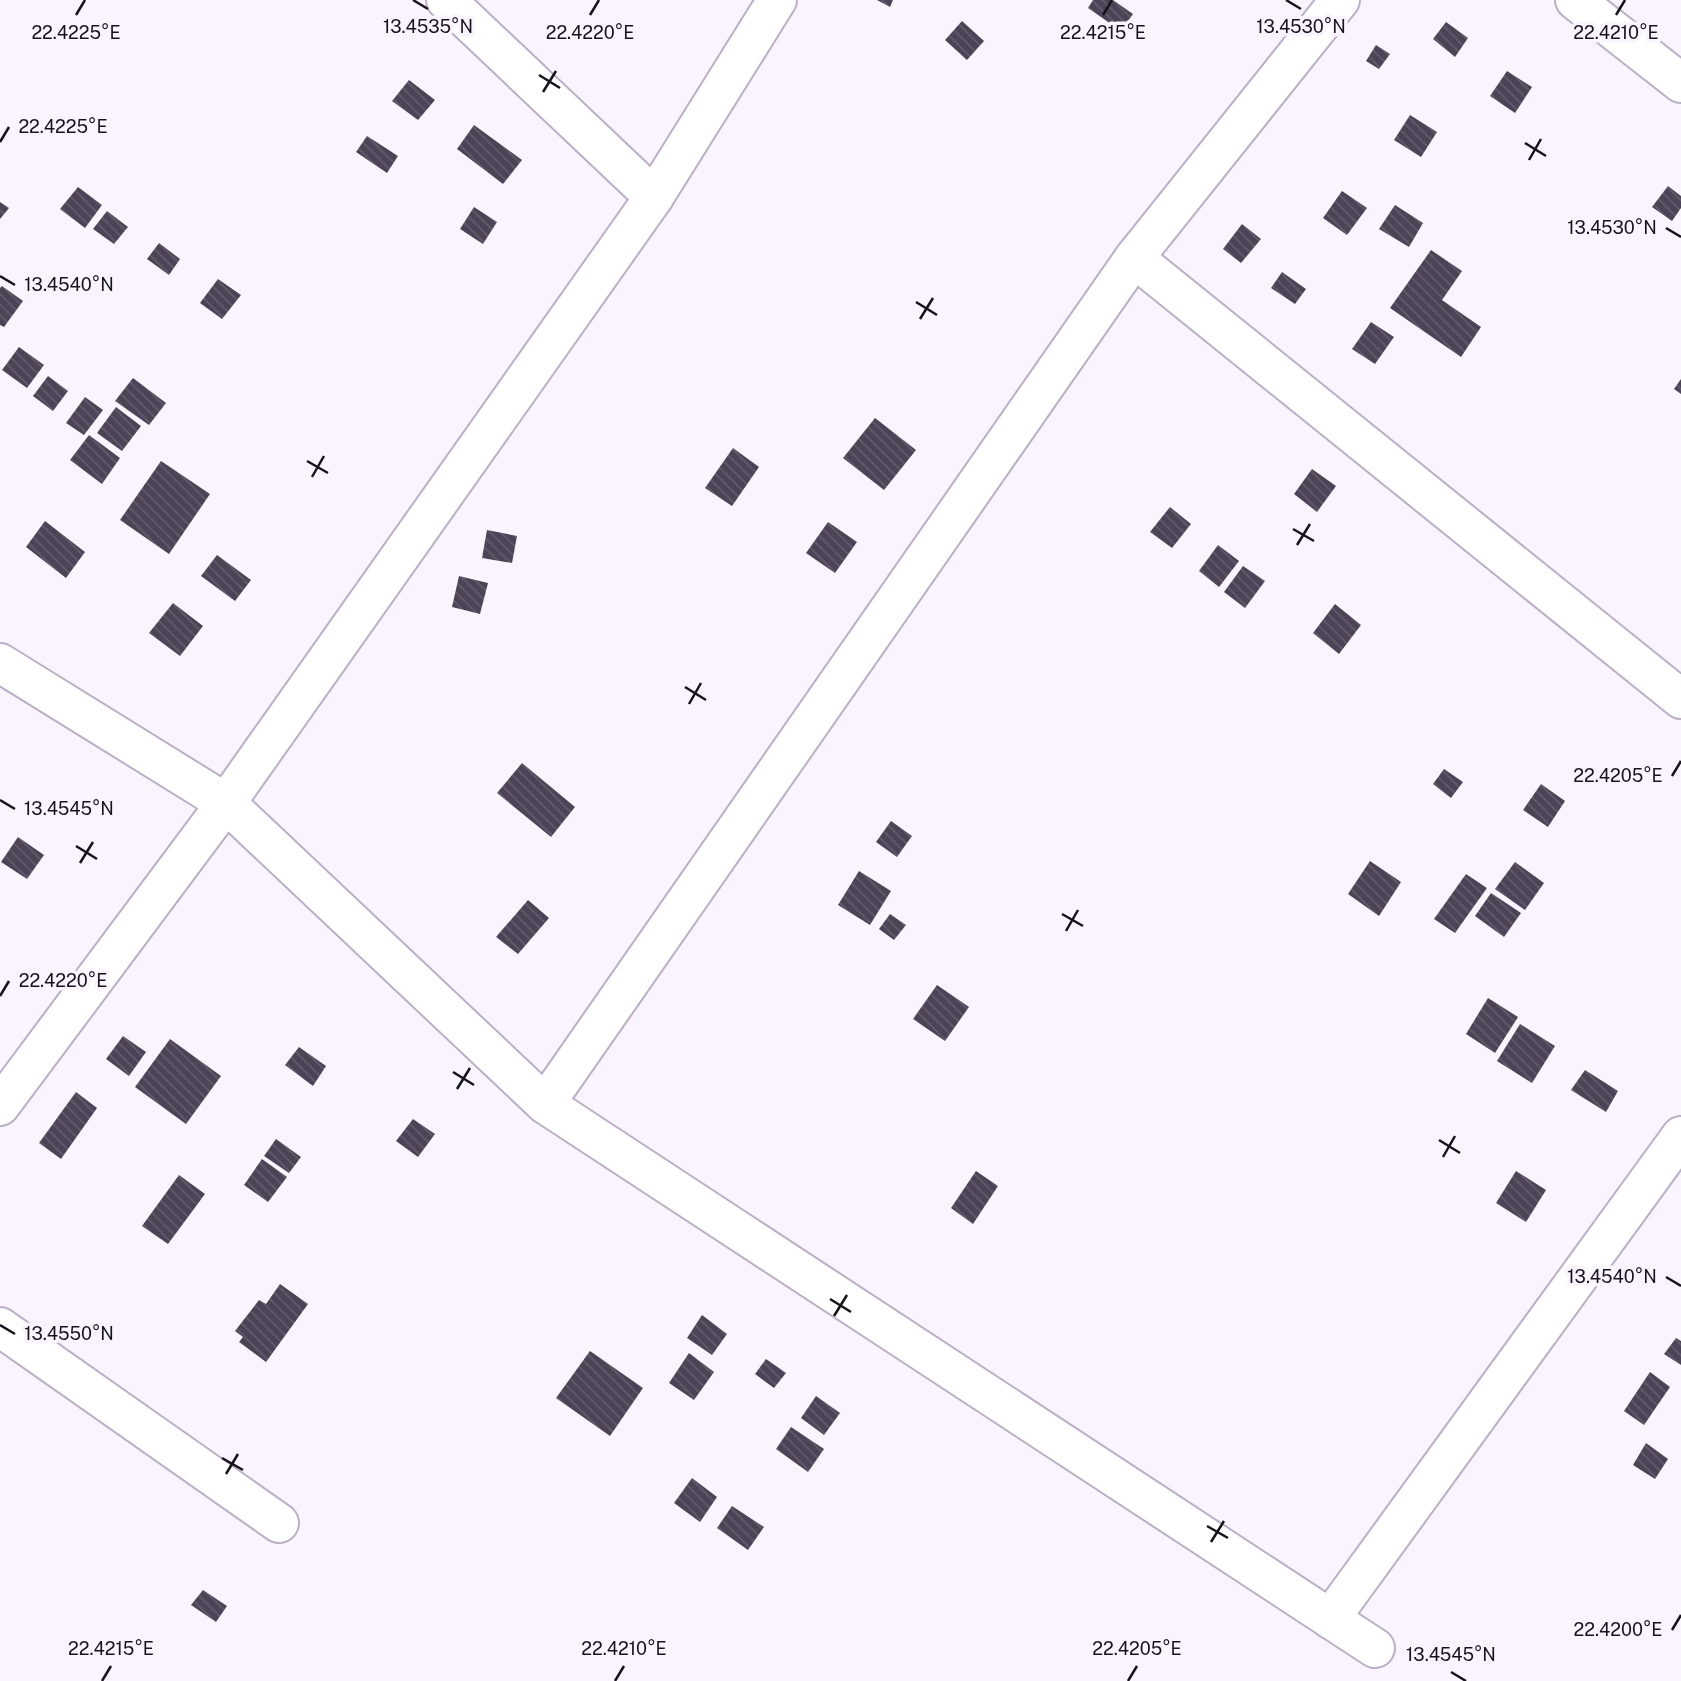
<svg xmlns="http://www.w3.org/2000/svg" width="1681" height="1681" viewBox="0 0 1681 1681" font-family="'Public Sans',sans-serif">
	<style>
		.building { fill: url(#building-back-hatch) }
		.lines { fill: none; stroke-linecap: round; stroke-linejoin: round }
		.minor-casing { stroke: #baafc6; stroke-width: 42 }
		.minor { stroke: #fff; stroke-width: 38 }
		.ticks { fill: none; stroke: #17131b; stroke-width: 2.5 }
		.ticks-label { font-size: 18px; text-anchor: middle; fill: #17131b; stroke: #f9f4fe; stroke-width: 7; stroke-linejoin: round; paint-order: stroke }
	</style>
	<defs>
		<pattern id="building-back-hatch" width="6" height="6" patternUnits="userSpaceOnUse" patternTransform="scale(1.75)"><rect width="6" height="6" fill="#4d4357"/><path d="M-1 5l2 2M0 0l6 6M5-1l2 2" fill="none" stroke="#635a6b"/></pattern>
	</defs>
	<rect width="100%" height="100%" fill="#f9f4fe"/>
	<g class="building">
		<path d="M 877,0 L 893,0 L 890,7 Z"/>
		<path d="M 1093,0 L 1113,0 L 1133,14 L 1121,31 L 1088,8 Z"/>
		<path d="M 962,21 L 984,41 L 967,60 L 945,40 Z"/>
		<path d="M 1446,22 L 1468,38 L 1455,57 L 1433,39 Z"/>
		<path d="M 1376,45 L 1390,54 L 1379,69 L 1366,61 Z"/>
		<path d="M 1507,71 L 1532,87 L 1515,113 L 1490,96 Z"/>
		<path d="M 409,80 L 435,100 L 418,120 L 392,101 Z"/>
		<path d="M 1410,115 L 1437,132 L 1421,157 L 1394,140 Z"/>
		<path d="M 474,125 L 522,160 L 503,184 L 457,149 Z"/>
		<path d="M 367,136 L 398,156 L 387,173 L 356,152 Z"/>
		<path d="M 1668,186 L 1681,196 L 1681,208 L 1672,221 L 1652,207 Z"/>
		<path d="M 78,187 L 102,205 L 85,228 L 60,209 Z"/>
		<path d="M 1342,191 L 1367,208 L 1347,235 L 1323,218 Z"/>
		<path d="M 0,202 L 9,208 L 0,219 Z"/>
		<path d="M 1395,205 L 1423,223 L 1409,247 L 1379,229 Z"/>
		<path d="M 474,207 L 497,222 L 483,244 L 460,229 Z"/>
		<path d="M 107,211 L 128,227 L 114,244 L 93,229 Z"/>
		<path d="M 1242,224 L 1261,239 L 1241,263 L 1223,249 Z"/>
		<path d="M 159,243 L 180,259 L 169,275 L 147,259 Z"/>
		<path d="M 1431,250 L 1462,271 L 1442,300 L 1481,327 L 1461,357 L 1390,308 Z"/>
		<path d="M 1282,272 L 1306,289 L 1295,304 L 1271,288 Z"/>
		<path d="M 218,279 L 241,295 L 222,319 L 200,303 Z"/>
		<path d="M 2,286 L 23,301 L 4,327 L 0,325 L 0,288 Z"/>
		<path d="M 1371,322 L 1394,337 L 1375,364 L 1352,349 Z"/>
		<path d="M 19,347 L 44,365 L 27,388 L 2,370 Z"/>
		<path d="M 48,376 L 68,391 L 53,411 L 33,396 Z"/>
		<path d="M 133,378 L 166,403 L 149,425 L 115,401 Z"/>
		<path d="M 1681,379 L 1681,394 L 1674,389 Z"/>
		<path d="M 85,397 L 103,410 L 84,435 L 66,423 Z"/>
		<path d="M 116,407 L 141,426 L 122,451 L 97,433 Z"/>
		<path d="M 875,418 L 916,450 L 884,490 L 843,458 Z"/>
		<path d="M 89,435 L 120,458 L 102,484 L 70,460 Z"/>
		<path d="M 733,448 L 759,467 L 732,506 L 705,488 Z"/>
		<path d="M 161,461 L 210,494 L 169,554 L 120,520 Z"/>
		<path d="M 1312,469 L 1336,486 L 1317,512 L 1294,494 Z"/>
		<path d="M 1170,507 L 1191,524 L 1172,548 L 1150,532 Z"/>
		<path d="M 45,521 L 85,552 L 66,578 L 26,547 Z"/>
		<path d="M 828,522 L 857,542 L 835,573 L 806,553 Z"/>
		<path d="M 487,530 L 517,536 L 512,563 L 482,558 Z"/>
		<path d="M 1218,545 L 1239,561 L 1219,587 L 1199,571 Z"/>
		<path d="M 217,555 L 251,580 L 235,601 L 201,576 Z"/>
		<path d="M 1243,566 L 1265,581 L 1245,608 L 1224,592 Z"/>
		<path d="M 459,576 L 488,583 L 480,614 L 452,607 Z"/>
		<path d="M 173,603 L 203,626 L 180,656 L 149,633 Z"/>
		<path d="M 1335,604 L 1361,625 L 1339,654 L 1313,633 Z"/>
		<path d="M 522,763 L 575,807 L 551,837 L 497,793 Z"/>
		<path d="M 1444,769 L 1463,782 L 1451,798 L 1433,784 Z"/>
		<path d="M 1541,784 L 1565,801 L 1548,827 L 1523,810 Z"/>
		<path d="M 891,821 L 912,836 L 897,857 L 876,842 Z"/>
		<path d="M 18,837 L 44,855 L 27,879 L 1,862 Z"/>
		<path d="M 1370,861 L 1401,882 L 1379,916 L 1348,894 Z"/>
		<path d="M 1515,862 L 1544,883 L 1525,910 L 1495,889 Z"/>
		<path d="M 859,871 L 891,891 L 870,925 L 838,905 Z"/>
		<path d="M 1466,874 L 1487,888 L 1455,933 L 1434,919 Z"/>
		<path d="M 1491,893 L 1521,913 L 1504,937 L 1475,916 Z"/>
		<path d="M 528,900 L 549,918 L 518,954 L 496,937 Z"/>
		<path d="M 890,914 L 906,925 L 894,940 L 879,929 Z"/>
		<path d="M 937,985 L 969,1007 L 945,1041 L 913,1019 Z"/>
		<path d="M 1488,998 L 1518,1017 L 1495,1053 L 1466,1034 Z"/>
		<path d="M 1520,1024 L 1555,1046 L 1532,1083 L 1497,1061 Z"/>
		<path d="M 123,1036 L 146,1052 L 129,1076 L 106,1059 Z"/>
		<path d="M 170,1039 L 221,1076 L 186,1124 L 135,1087 Z"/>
		<path d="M 299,1047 L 326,1066 L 313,1086 L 285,1065 Z"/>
		<path d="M 1585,1070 L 1618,1091 L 1606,1112 L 1571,1090 Z"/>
		<path d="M 76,1092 L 97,1108 L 61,1159 L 39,1143 Z"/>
		<path d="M 413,1119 L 435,1134 L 418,1157 L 396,1141 Z"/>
		<path d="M 276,1139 L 301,1157 L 289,1173 L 264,1156 Z"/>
		<path d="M 262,1159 L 287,1177 L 268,1202 L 244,1185 Z"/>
		<path d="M 976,1171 L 998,1186 L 973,1224 L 951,1208 Z"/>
		<path d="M 1516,1171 L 1546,1190 L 1526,1222 L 1496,1203 Z"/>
		<path d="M 179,1175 L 205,1194 L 168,1244 L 142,1226 Z"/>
		<path d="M 280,1284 L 308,1304 L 266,1362 L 239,1342 L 243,1337 L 235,1331 L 259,1300 L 266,1304 Z"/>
		<path d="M 702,1315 L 727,1334 L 712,1355 L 687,1338 Z"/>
		<path d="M 1676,1338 L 1681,1341 L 1681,1365 L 1664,1354 Z"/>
		<path d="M 590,1351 L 643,1388 L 610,1436 L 556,1398 Z"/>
		<path d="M 689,1353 L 714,1372 L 694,1400 L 669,1383 Z"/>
		<path d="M 766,1359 L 786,1373 L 774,1388 L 755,1374 Z"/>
		<path d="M 1650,1372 L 1670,1387 L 1644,1425 L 1624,1411 Z"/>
		<path d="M 816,1396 L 840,1413 L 824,1435 L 801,1418 Z"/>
		<path d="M 791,1427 L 824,1449 L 808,1472 L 776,1449 Z"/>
		<path d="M 1646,1443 L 1668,1459 L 1655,1479 L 1633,1465 Z"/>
		<path d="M 692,1478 L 717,1497 L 700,1522 L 674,1503 Z"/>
		<path d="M 732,1506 L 764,1527 L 748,1550 L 717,1528 Z"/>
		<path d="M 203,1590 L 227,1606 L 216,1622 L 191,1605 Z"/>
	</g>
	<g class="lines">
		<defs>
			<g id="minor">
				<path d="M 446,0 L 654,197"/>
				<path d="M 1575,0 L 1681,83"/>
				<path d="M 1134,258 L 1681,699"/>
				<path d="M 0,663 L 226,803 L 545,1104 L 1375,1648"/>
				<path d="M 545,1104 L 1134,258 L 1340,0"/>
				<path d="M 0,1106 L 226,803 L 654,197 L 777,0"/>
				<path d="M 0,1327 L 279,1523"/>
				<path d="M 1330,1619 L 1681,1136"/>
			</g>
		</defs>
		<use href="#minor" class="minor-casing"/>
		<use href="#minor" class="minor"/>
	</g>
	<path class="ticks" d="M 413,0 L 428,9M 1286,0 L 1301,9M 76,15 L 85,0M 590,15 L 599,0M 1103,15 L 1112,0M 1616,15 L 1625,0M 539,75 L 560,88M 543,92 L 556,71M 0,142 L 9,127M 1525,143 L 1546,156M 1529,160 L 1541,139M 1666,228 L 1681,237M 0,276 L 15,285M 916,302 L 937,315M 920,319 L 933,298M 307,461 L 328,473M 312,477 L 324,456M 1293,529 L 1314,541M 1297,545 L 1310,524M 685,687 L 706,700M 689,704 L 701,683M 1672,776 L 1681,761M 0,800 L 15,809M 76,846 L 97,859M 80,863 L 93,842M 1062,914 L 1083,926M 1066,931 L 1078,910M 0,996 L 9,981M 453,1072 L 474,1085M 457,1089 L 470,1068M 1439,1140 L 1460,1153M 1443,1157 L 1455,1136M 1666,1277 L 1681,1286M 830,1299 L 851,1312M 834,1316 L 847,1295M 0,1325 L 15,1334M 222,1458 L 243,1470M 226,1474 L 238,1454M 1207,1526 L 1228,1538M 1211,1542 L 1224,1521M 1672,1630 L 1681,1615M 1451,1672 L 1466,1681M 102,1681 L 111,1666M 615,1681 L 624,1666M 1128,1681 L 1137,1666"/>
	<g class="ticks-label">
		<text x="428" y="33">13.4535°N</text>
		<text x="1301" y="33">13.4530°N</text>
		<text x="76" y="39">22.4225°E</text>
		<text x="590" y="39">22.4220°E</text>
		<text x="1103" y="39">22.4215°E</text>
		<text x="1616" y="39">22.4210°E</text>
		<text x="63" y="133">22.4225°E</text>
		<text x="1612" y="234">13.4530°N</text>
		<text x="69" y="291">13.4540°N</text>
		<text x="1618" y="782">22.4205°E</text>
		<text x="69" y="815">13.4545°N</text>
		<text x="63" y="987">22.4220°E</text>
		<text x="1612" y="1283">13.4540°N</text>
		<text x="69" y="1340">13.4550°N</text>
		<text x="1618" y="1636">22.4200°E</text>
		<text x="111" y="1655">22.4215°E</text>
		<text x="624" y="1655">22.4210°E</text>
		<text x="1137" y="1655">22.4205°E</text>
		<text x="1451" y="1661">13.4545°N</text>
	</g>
</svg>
